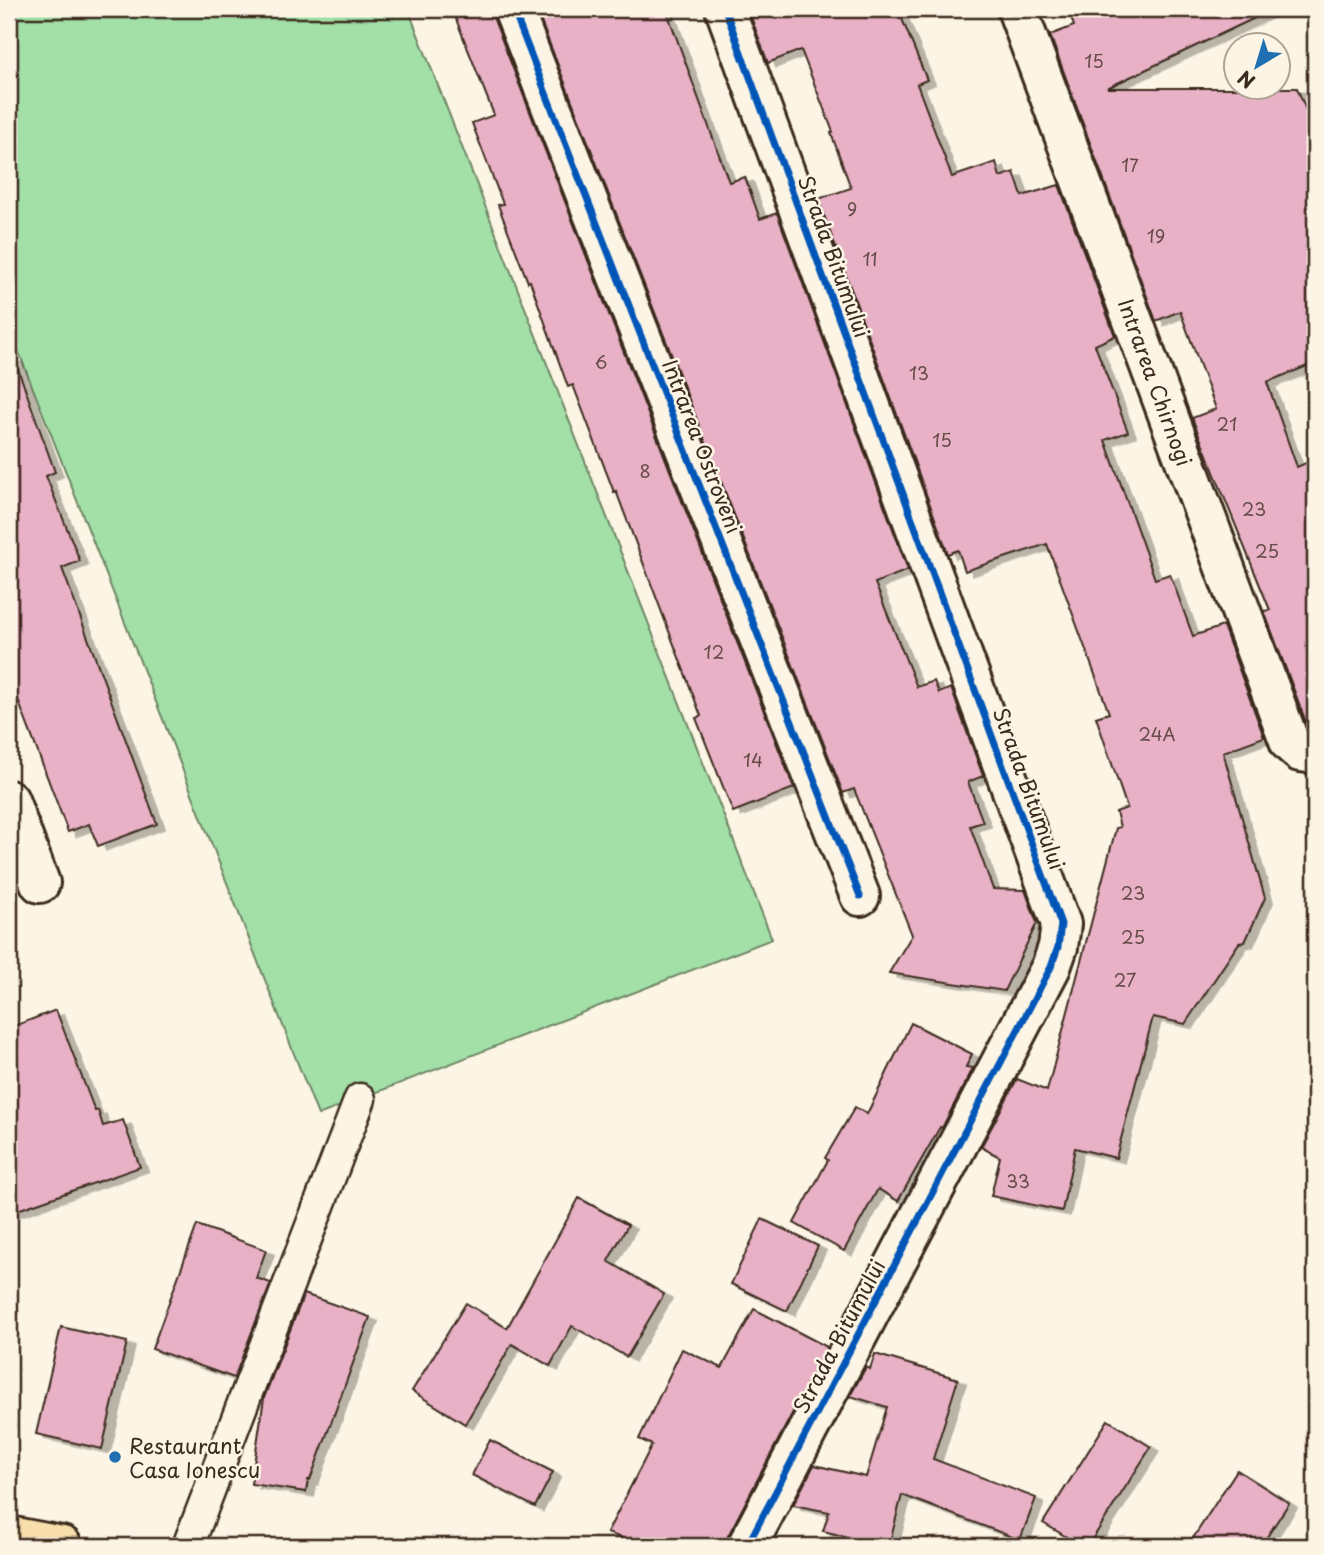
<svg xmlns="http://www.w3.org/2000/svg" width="1324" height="1555" viewBox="0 0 1324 1555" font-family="'Playpen Sans',sans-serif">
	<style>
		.green { fill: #a2e0a8; stroke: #6e8563; stroke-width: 2 }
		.building { fill: #e8b1c6; stroke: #3b2a1e; stroke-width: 2; filter: url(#shadow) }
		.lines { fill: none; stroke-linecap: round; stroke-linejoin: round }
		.service-casing { stroke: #3b2a1e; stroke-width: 35 }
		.minor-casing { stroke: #3b2a1e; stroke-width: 44 }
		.primary-casing { stroke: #3b2a1e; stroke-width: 44 }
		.service { stroke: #fcf5e5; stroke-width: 30 }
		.minor { stroke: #fcf5e5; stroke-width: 38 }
		.primary { stroke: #f8deab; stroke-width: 38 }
		.cycleway-casing { stroke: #fcf5e5; stroke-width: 11 }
		.cycleway { stroke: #0057b8; stroke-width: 7 }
		.poi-dot { fill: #1f6fb2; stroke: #fcf5e5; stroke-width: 2.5 }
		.labels { text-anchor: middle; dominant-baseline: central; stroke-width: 5; stroke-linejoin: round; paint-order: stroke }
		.number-label { font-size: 18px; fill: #664c48 }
		.street-label { font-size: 21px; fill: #3b2a1e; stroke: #fcf5e5 }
		.poi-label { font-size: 21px; fill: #3b2a1e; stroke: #fcf5e5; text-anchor: start }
	</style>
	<defs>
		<filter id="shadow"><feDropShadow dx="8" dy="4.5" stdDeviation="0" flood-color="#0004"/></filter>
	</defs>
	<rect width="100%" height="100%" fill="#fcf5e5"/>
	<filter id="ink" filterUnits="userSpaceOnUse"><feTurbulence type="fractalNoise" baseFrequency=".0143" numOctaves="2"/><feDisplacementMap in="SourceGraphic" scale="14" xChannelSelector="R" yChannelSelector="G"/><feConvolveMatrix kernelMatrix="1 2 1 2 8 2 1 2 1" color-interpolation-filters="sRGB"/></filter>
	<g filter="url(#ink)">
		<path class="green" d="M 9,9 L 408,9 L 772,939 L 318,1115 L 9,327 Z"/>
		<g class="building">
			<path d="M 452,9 L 492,9 L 493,17 L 794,788 L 733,812 L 696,718 L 701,716 L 616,491 L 614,492 L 573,385 L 568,387 L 530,281 L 528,282 L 498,205 L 503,204 L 472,123 L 494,115 Z"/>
			<path d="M 536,9 L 666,9 L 729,182 L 745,177 L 760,219 L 777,213 L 908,570 L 875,583 L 917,687 L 934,681 L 939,693 L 951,688 L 983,776 L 968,782 L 983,822 L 970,826 L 993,889 L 1025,890 L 1037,923 L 1004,991 L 889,973 L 912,935 L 854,789 L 843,793 Z"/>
			<path d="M 748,9 L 898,9 L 927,80 L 917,84 L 952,177 L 996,162 L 1000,177 L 1014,172 L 1022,196 L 1059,185 L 1115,336 L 1095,345 L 1128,432 L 1105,440 L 1155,579 L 1170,574 L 1193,636 L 1223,626 L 1264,737 L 1223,752 L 1265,898 L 1245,942 L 1239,943 L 1185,1024 L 1153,1017 L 1116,1158 L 1075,1148 L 1062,1211 L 991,1196 L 1000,1157 L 981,1147 L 1017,1079 L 1047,1091 L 1116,828 L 1120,827 L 1116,812 L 1127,808 L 1096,717 L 1109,713 L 1047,544 L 965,571 L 958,550 L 948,554 L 818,199 L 851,188 L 831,133 L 833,132 L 801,50 L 768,63 Z"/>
			<path d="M 1068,9 L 1274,9 L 1107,88 L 1297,88 L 1315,132 L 1315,363 L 1267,382 L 1297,467 L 1315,459 L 1315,719 L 1306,722 L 1264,611 L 1270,610 L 1192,418 L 1216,409 L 1180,311 L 1156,321 L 1050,35 L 1074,26 Z"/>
			<path d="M 14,358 L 55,472 L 46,476 L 80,561 L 62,568 L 157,824 L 98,846 L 89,824 L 68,832 L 9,676 L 9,359 Z"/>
			<path d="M 56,1010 L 95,1111 L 98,1110 L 103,1126 L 123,1120 L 140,1167 L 9,1213 L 9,1028 Z"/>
			<path d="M 911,1023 L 972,1054 L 966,1067 L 973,1068 L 942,1128 L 940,1127 L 898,1201 L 878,1189 L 844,1251 L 794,1223 L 828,1160 L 825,1158 L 855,1107 L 867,1114 Z"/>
			<path d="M 579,1198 L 628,1225 L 608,1261 L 664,1294 L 627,1357 L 572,1326 L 550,1366 L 512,1344 L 465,1424 L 412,1391 L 466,1303 L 507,1328 Z"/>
			<path d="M 762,1219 L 818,1246 L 787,1311 L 731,1284 Z"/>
			<path d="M 197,1225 L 266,1250 L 256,1278 L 271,1283 L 234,1378 L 152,1349 Z"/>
			<path d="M 304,1294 L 370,1317 L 310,1480 L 308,1480 L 306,1492 L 251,1484 L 264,1398 Z"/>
			<path d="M 754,1309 L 827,1347 L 728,1536 L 725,1546 L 645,1546 L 607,1533 L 652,1445 L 639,1439 L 682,1349 L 722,1368 Z"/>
			<path d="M 61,1327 L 127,1342 L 102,1449 L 36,1434 Z"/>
			<path d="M 875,1354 L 958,1379 L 933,1459 L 1036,1498 L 1020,1540 L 902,1495 L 889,1546 L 884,1546 L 823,1531 L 829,1512 L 793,1505 L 814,1465 L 866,1477 L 887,1407 L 850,1396 L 866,1367 L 870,1369 Z"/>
			<path d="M 1108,1420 L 1151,1447 L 1088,1546 L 1082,1546 L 1043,1523 Z"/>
			<path d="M 490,1440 L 553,1472 L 535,1507 L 472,1475 Z"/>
			<path d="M 1237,1470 L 1289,1503 L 1261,1546 L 1188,1546 Z"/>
		</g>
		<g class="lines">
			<defs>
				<path id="service" d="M 188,1546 L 360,1099"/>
				<g id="minor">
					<path d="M 513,9 L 860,896"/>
					<path d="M 725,9 L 1061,924 L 1058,947 L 1051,967 L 747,1546"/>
					<path d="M 1017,9 L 1290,743 L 1300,752 L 1315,754"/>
					<path d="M 9,800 L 40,883"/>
				</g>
				<path id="primary" d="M 9,1536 L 62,1546"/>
			</defs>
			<use href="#service" class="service-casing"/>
			<use href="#minor" class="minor-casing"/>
			<use href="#primary" class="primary-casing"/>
			<use href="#service" class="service"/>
			<use href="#minor" class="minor"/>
			<use href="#primary" class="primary"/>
			<defs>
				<g id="cycleway">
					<path d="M 513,9 L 860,896"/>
					<path d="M 725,9 L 1061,924 L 1058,947 L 1051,967 L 747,1546"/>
				</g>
			</defs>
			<use href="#cycleway" class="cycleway-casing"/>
			<use href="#cycleway" class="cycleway"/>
		</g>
	</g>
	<circle class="poi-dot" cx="115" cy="1457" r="7"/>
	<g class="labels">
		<g class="number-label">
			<text x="1094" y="60">15</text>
			<text x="1130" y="164">17</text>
			<text x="852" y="208">9</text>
			<text x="1156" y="235">19</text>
			<text x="870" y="258">11</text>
			<text x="601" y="361">6</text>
			<text x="919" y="372">13</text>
			<text x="1227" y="423">21</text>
			<text x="942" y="439">15</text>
			<text x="645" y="470">8</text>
			<text x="1254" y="508">23</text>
			<text x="1267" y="550">25</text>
			<text x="714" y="651">12</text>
			<text x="1157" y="733">24A</text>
			<text x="753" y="759">14</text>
			<text x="1133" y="892">23</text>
			<text x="1133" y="936">25</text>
			<text x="1125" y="979">27</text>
			<text x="1018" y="1180">33</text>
		</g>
		<g class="street-label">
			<text transform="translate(835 256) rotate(70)">Strada Bitumului</text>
			<text transform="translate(1156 382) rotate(70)">Intrarea Chirnogi</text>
			<text transform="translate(703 446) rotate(69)">Intrarea Ostroveni</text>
			<text transform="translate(1030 788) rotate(70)">Strada Bitumului</text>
			<text transform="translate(838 1336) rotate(-62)">Strada Bitumului</text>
		</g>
		<g class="poi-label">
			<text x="129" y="1445">Restaurant<tspan x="129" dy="24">Casa Ionescu</tspan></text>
		</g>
	</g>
	<rect width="1324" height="1555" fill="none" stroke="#fcf5e5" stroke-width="35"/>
	<rect x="18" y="18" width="1289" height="1520" fill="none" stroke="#3b2a1e" stroke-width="2.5" filter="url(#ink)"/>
	<g transform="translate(1257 66) rotate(218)"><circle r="33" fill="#fcf5e5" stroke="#afa495" stroke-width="2"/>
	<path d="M0-5L12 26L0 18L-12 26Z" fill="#1f6fb2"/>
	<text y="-10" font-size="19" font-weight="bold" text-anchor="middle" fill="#3b2a1e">N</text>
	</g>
</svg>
